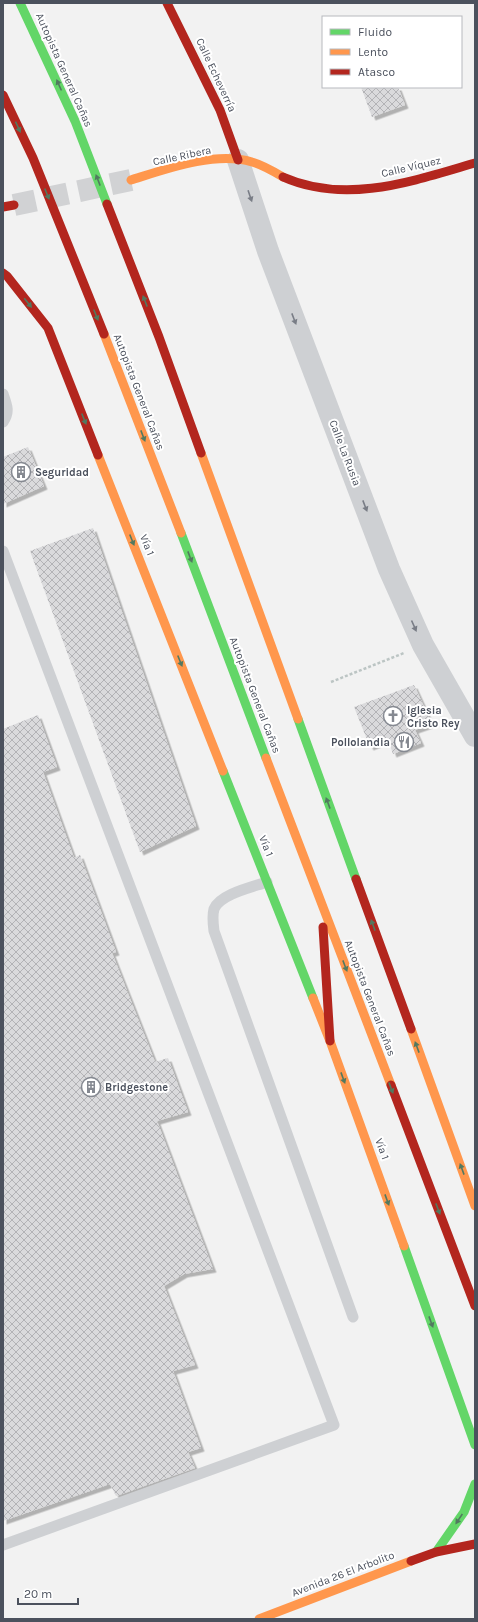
<svg xmlns="http://www.w3.org/2000/svg" width="478" height="1622" viewBox="0 0 478 1622" font-family="Karla,sans-serif">
	<style>
		.building { fill: url(#building-cross-hatch); filter: url(#shadow) }
		.lines { fill: none; stroke-linecap: round; stroke-linejoin: round }
		.secondary-tunnel { stroke: #d1d2d4; stroke-width: 22; stroke-dasharray: 22 11; stroke-linecap: butt }
		.path { stroke: #bcc5c4; stroke-width: 2.5; stroke-dasharray: 3 2; stroke-linecap: butt }
		.lane { stroke: #ced0d3; stroke-width: 11 }
		.street { stroke: #ced0d3; stroke-width: 22 }
		.fast { stroke: #63d668; stroke-width: 9 }
		.slow { stroke: #ff974d; stroke-width: 9 }
		.jam { stroke: #b3261e; stroke-width: 9 }
		.oneway { fill: #527960 }
		.oneway2 { fill: #797d86 }
		.labels { text-anchor: middle; dominant-baseline: central; stroke-width: 4; stroke-linejoin: round; paint-order: stroke }
		.street-label { font-size: 11px; fill: #4b515d; stroke: #fff }
		.poi-label { font-size: 11px; font-weight: bold; fill: #4b515d; stroke: #fff; text-anchor: start }
	</style>
	<defs>
		<pattern id="building-cross-hatch" width="8" height="8" patternUnits="userSpaceOnUse"><rect width="8" height="8" fill="#dadadc"/><path d="M0 0l8 8M0 8l8-8" fill="none" stroke="#b3b3b6"/></pattern>
		<filter id="shadow"><feDropShadow dx="3.5" dy="3.5" stdDeviation="0" flood-color="#0004"/></filter>
	</defs>
	<rect width="100%" height="100%" fill="#f2f2f2"/>
	<g class="building">
		<path d="M 361,87 L 398,87 L 405,105 L 372,117 Z"/>
		<path d="M 28,447 L 44,486 L 3,504 L 3,457 Z"/>
		<path d="M 93,528 L 196,826 L 140,852 L 30,551 Z"/>
		<path d="M 414,685 L 432,724 L 415,730 L 421,743 L 393,754 L 388,740 L 370,747 L 354,707 Z"/>
		<path d="M 38,715 L 57,767 L 43,772 L 74,858 L 80,855 L 116,952 L 112,953 L 155,1062 L 168,1058 L 188,1112 L 157,1121 L 213,1269 L 184,1274 L 164,1286 L 195,1365 L 173,1371 L 201,1448 L 188,1452 L 195,1468 L 116,1496 L 110,1484 L 3,1521 L 3,729 Z"/>
	</g>
	<g class="lines">
		<path class="secondary-tunnel" d="M 14,205 L 131,180"/>
		<path class="path" d="M 331,682 L 404,653"/>
		<g class="lane">
			<path d="M 3,394 C 7,405 10,412 3,422"/>
			<path d="M 3,551 L 334,1425 L 3,1545"/>
			<path d="M 267,882 C 253,887 220,894 214,909 C 212,916 213,923 214,931 L 353,1317"/>
		</g>
		<path class="street" d="M 238,160 L 268,251 L 389,569 L 423,645 L 475,736"/>
		<g class="fast">
			<path d="M 20,3 L 75,121 L 107,204"/>
			<path d="M 181,533 L 266,758"/>
			<path d="M 298,719 L 356,879"/>
			<path d="M 223,771 L 313,998"/>
			<path d="M 404,1246 L 475,1445"/>
			<path d="M 436,1552 L 464,1512 L 475,1484"/>
		</g>
		<g class="slow">
			<path d="M 131,180 C 166,169 215,151 252,162 C 263,165 273,171 283,177"/>
			<path d="M 104,334 L 181,533"/>
			<path d="M 201,453 L 298,719"/>
			<path d="M 98,455 L 223,771"/>
			<path d="M 266,758 L 391,1085"/>
			<path d="M 313,998 L 330,1041 L 404,1246"/>
			<path d="M 411,1029 L 475,1206"/>
			<path d="M 259,1619 L 411,1561"/>
		</g>
		<g class="jam">
			<path d="M 167,3 L 220,110 L 238,160"/>
			<path d="M 3,95 L 33,158 L 104,334"/>
			<path d="M 283,177 C 346,205 413,181 475,163"/>
			<path d="M 107,204 L 159,337 L 201,453"/>
			<path d="M 3,207 L 14,205"/>
			<path d="M 3,273 L 7,276 L 48,328 L 98,455"/>
			<path d="M 356,879 L 411,1029"/>
			<path d="M 323,927 L 330,1041"/>
			<path d="M 391,1085 L 475,1306"/>
			<path d="M 411,1561 L 436,1552 L 475,1544"/>
		</g>
	</g>
	<defs><path id="oneway-solid" d="M-6-.8H1V-3.2L6.5 0L1 3.2V.8H-6Z"/></defs>
	<g class="oneway">
		<use href="#oneway-solid" transform="translate(59 85) rotate(-114)"/>
		<use href="#oneway-solid" transform="translate(18 127) rotate(65)"/>
		<use href="#oneway-solid" transform="translate(98 180) rotate(-111)"/>
		<use href="#oneway-solid" transform="translate(47 194) rotate(68)"/>
		<use href="#oneway-solid" transform="translate(145 301) rotate(-111)"/>
		<use href="#oneway-solid" transform="translate(28 303) rotate(51)"/>
		<use href="#oneway-solid" transform="translate(96 315) rotate(68)"/>
		<use href="#oneway-solid" transform="translate(84 419) rotate(68)"/>
		<use href="#oneway-solid" transform="translate(143 436) rotate(69)"/>
		<use href="#oneway-solid" transform="translate(132 540) rotate(68)"/>
		<use href="#oneway-solid" transform="translate(190 557) rotate(69)"/>
		<use href="#oneway-solid" transform="translate(180 661) rotate(68)"/>
		<use href="#oneway-solid" transform="translate(328 803) rotate(-110)"/>
		<use href="#oneway-solid" transform="translate(373 925) rotate(-110)"/>
		<use href="#oneway-solid" transform="translate(345 966) rotate(69)"/>
		<use href="#oneway-solid" transform="translate(417 1047) rotate(-110)"/>
		<use href="#oneway-solid" transform="translate(343 1078) rotate(70)"/>
		<use href="#oneway-solid" transform="translate(391 1088) rotate(69)"/>
		<use href="#oneway-solid" transform="translate(462 1169) rotate(-110)"/>
		<use href="#oneway-solid" transform="translate(387 1200) rotate(70)"/>
		<use href="#oneway-solid" transform="translate(438 1209) rotate(69)"/>
		<use href="#oneway-solid" transform="translate(431 1322) rotate(70)"/>
		<use href="#oneway-solid" transform="translate(459 1519) rotate(124)"/>
	</g>
	<g class="oneway2">
		<use href="#oneway-solid" transform="translate(250 196) rotate(71)"/>
		<use href="#oneway-solid" transform="translate(294 319) rotate(69)"/>
		<use href="#oneway-solid" transform="translate(365 506) rotate(69)"/>
		<use href="#oneway-solid" transform="translate(414 626) rotate(66)"/>
	</g>
	<defs>
		<symbol id="building-ring" viewBox="-11 -11 22 22"><circle r="9.5" fill="#fff" stroke="#858991" stroke-width="1.5"/><path d="M-4-6H4V6H1V3H-1V6H-4ZM-2.5-4.3h1.7v1.8h-1.7ZM.8-4.3h1.7v1.8H.8ZM-2.5-1h1.7V.8h-1.7ZM.8-1h1.7V.8H.8Z" fill="#858991"/></symbol>
		<symbol id="church-ring" viewBox="-11 -11 22 22"><circle r="9.5" fill="#fff" stroke="#858991" stroke-width="1.5"/><path d="M-1.2-6h2.4v3.5h3.3v2.4h-3.3V6h-2.4V-.1h-3.3v-2.4h3.3Z" fill="#858991"/></symbol>
		<symbol id="restaurant-ring" viewBox="-11 -11 22 22"><circle r="9.5" fill="#fff" stroke="#858991" stroke-width="1.5"/><path d="M-5-6h1v4h1v-4h1v4h1v-4h1v5L-1.5 .5V6h-2V.5L-5-1ZM5-6V6H3V1.5H1.5Q1.5-4 5-6Z" fill="#858991"/></symbol>
	</defs>
	<g fill-rule="evenodd">
		<use href="#building-ring" x="10" y="461" width="22" height="22"/>
		<use href="#church-ring" x="382" y="705" width="22" height="22"/>
		<use href="#restaurant-ring" x="393" y="731" width="22" height="22"/>
		<use href="#building-ring" x="80" y="1076" width="22" height="22"/>
	</g>
	<g class="labels">
		<g class="street-label">
			<text transform="translate(64 70) rotate(66)">Autopista General Cañas</text>
			<text transform="translate(216 75) rotate(65)">Calle Echeverría</text>
			<text transform="translate(182 156) rotate(-12)">Calle Ribera</text>
			<text transform="translate(411 167) rotate(-13)">Calle Víquez</text>
			<text transform="translate(139 392) rotate(69)">Autopista General Cañas</text>
			<text transform="translate(345 453) rotate(69)">Calle La Rusia</text>
			<text transform="translate(147 545) rotate(68)">Vía 1</text>
			<text transform="translate(255 695) rotate(69)">Autopista General Cañas</text>
			<text transform="translate(266 846) rotate(68)">Vía 1</text>
			<text transform="translate(370 998) rotate(69)">Autopista General Cañas</text>
			<text transform="translate(382 1149) rotate(70)">Vía 1</text>
			<text transform="translate(343 1574) rotate(-21)">Avenida 26 El Arbolito</text>
		</g>
		<g class="poi-label">
			<text x="35" y="472">Seguridad</text>
			<text x="407" y="710">Iglesia<tspan x="407" dy="13">Cristo Rey</tspan></text>
			<text x="390" y="742" text-anchor="end">Pollolandia</text>
			<text x="105" y="1087">Bridgestone</text>
		</g>
	</g>
	<rect width="478" height="1622" fill="none" stroke="#4b515d" stroke-width="8"/>
	<rect x="322" y="16" width="140" height="72" fill="#ffffff" stroke="#b7b9be"/>
	<rect x="330" y="29" width="20" height="6" fill="#63d668" stroke="#b7b9be"/>
	<text x="358" y="36" font-size="12" fill="#4b515d">Fluido</text>
	<rect x="330" y="49" width="20" height="6" fill="#ff974d" stroke="#b7b9be"/>
	<text x="358" y="56" font-size="12" fill="#4b515d">Lento</text>
	<rect x="330" y="69" width="20" height="6" fill="#b3261e" stroke="#b7b9be"/>
	<text x="358" y="76" font-size="12" fill="#4b515d">Atasco</text>
	<path d="M18 1598v6h60v-6" fill="none" stroke="#4b515d" stroke-width="2"/>
	<text x="24" y="1598" font-size="12" fill="#4b515d" stroke="#ffffff" stroke-width="3" paint-order="stroke">20 m</text>
</svg>
